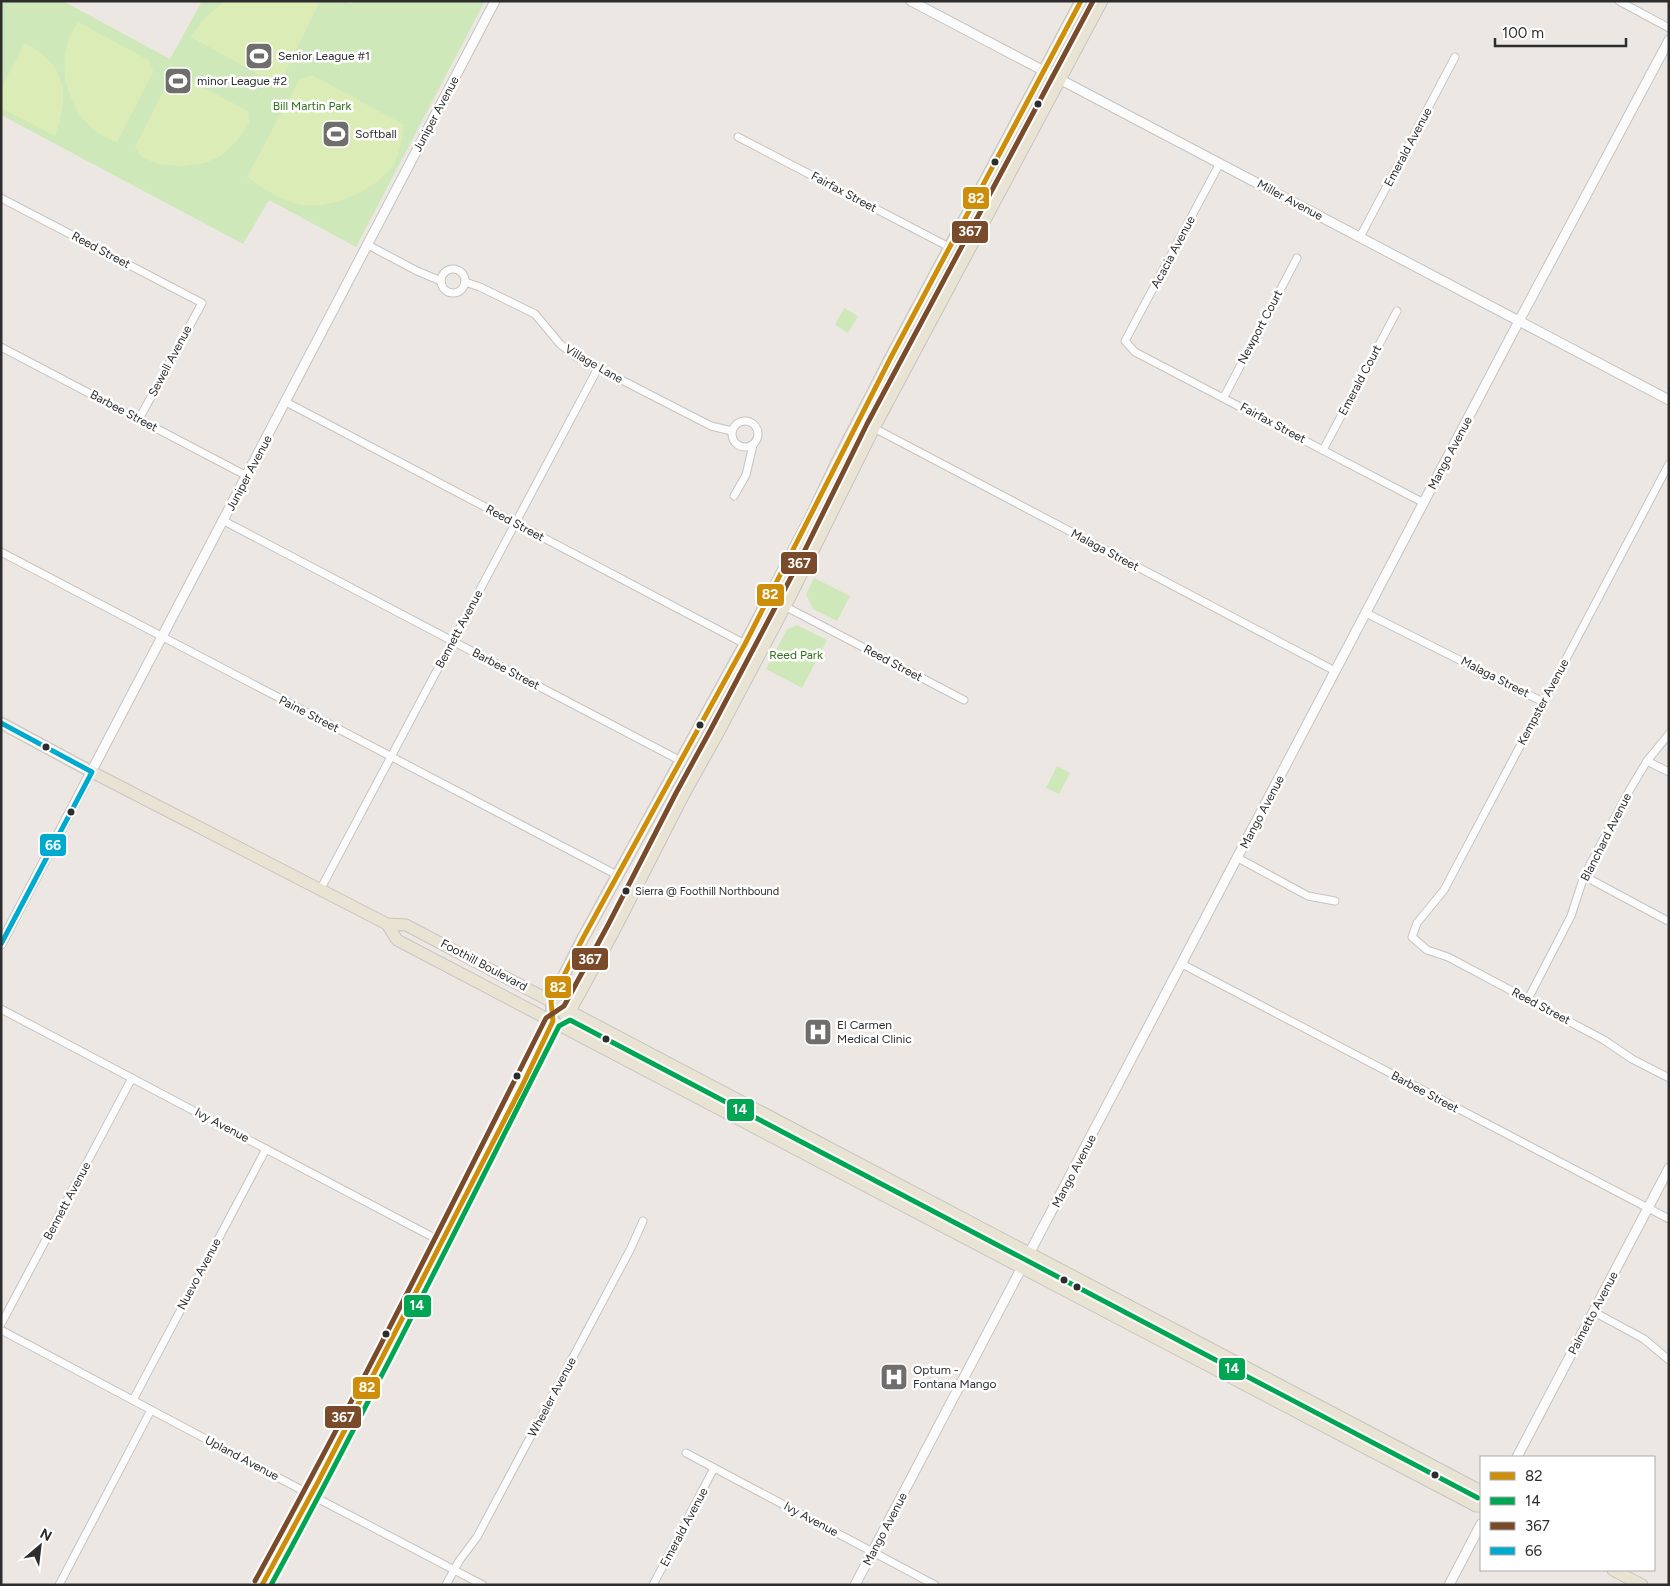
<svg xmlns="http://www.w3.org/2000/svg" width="1670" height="1586" viewBox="0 0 1670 1586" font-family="Figtree,sans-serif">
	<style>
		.green { fill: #cfe8ba }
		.pitch { fill: #dcecb7 }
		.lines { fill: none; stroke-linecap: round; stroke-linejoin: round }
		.minor-casing { stroke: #c5c4c3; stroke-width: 9 }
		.tertiary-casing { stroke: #c5c4c3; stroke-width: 11 }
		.primary-casing { stroke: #c6c4c3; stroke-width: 13 }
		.minor { stroke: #fcfbfb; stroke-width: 7 }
		.tertiary { stroke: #fcfbfb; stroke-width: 9 }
		.primary { stroke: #e9e3d4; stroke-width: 11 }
		.bus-1-casing { stroke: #fff; stroke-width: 9 }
		.bus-2-casing { stroke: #fff; stroke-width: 9 }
		.bus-3-casing { stroke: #fff; stroke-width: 9 }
		.bus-4-casing { stroke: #fff; stroke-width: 9 }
		.bus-1 { stroke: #cf8e09; stroke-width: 5 }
		.bus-2 { stroke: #00a651; stroke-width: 5 }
		.bus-3 { stroke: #7a4b2a; stroke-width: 5 }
		.bus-4 { stroke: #00a9ce; stroke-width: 5 }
		.bus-dot { fill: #2d2d2d; stroke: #fff; stroke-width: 2 }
		.labels { text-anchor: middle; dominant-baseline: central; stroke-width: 5; stroke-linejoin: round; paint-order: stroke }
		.bus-label { font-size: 11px; fill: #2d2d2d; stroke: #fff; text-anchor: start }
		.poi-label { font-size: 12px; fill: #2d2d2d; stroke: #fff; text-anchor: start }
		.park-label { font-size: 12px; fill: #2e7017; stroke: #fff }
		.street-label { font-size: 12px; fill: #2d2d2d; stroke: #fff }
		.line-badge { stroke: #fff; stroke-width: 2 }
		.badge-label { font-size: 14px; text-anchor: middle; font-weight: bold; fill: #fff }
	</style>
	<rect width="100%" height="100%" fill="#ece7e2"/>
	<g class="green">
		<path d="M 1,1 L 63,1 L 170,59 L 202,1 L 346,1 L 351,4 L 352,1 L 485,1 L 356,247 L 269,200 L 243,244 L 1,115 Z"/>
		<path d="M 844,308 L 858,316 L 848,333 L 835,325 Z"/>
		<path d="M 814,578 L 850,596 L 837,621 L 813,609 L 806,594 Z"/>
		<path d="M 797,625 L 827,640 L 802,688 L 766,669 L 787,629 Z"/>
		<path d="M 1057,766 L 1070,773 L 1059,794 L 1046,788 Z"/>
	</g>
	<g class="pitch">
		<path d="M 224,1 L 320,1 L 284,74 L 269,80 L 191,37 L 204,19 Z"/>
		<path d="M 78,22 L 150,61 L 153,72 L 117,142 C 111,140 105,137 99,134 C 64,109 53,57 78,22 Z"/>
		<path d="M 25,43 C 68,66 69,94 55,136 L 1,108 L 1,88 Z"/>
		<path d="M 179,75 L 248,111 L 249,124 L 236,142 L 222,155 L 205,163 L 183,166 L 159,164 L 141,157 L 135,147 L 170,78 Z"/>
		<path d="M 312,75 L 404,125 C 402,137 401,150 395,162 C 378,191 326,213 294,203 C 276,198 262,187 247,177 L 299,80 Z"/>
	</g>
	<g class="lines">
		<defs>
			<g id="minor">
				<path d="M 1619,1 L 1669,28"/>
				<path d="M 738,137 L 951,248"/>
				<path d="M 1220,163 L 1125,341 L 1135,352 L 1424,503"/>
				<path d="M 1,198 L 202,303 L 139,419"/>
				<path d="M 1360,237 L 1455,57"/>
				<path d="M 368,245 L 417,271 L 441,281"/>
				<circle cx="453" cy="281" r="12"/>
				<path d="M 465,282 L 480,287 L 535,314 L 560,344 L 575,356 L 711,426 L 732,431"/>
				<path d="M 1,347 L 247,476"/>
				<path d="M 1224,397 L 1297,258"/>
				<path d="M 286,402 L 745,644"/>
				<circle cx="745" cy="434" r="13"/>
				<path d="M 874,428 L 1335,671"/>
				<path d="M 1323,450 L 1397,311"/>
				<path d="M 1669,464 L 1444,890 L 1417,923 L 1412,937 L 1427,950 L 1448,957 L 1604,1040 L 1632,1059 L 1669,1078"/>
				<path d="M 734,496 L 746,475 L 753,445"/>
				<path d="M 224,521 L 681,761"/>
				<path d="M 1,552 L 617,875"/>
				<path d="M 769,598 L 964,700"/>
				<path d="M 1366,613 L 1543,702"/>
				<path d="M 1647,761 L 1669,772"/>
				<path d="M 1238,858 L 1308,896 L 1335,901"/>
				<path d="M 1584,876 L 1666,920"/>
				<path d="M 320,890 L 598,368"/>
				<path d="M 1182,964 L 1669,1219"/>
				<path d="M 1528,999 L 1571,916 L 1584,876 L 1629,791 L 1647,761 L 1669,734"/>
				<path d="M 1,1009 L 442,1242"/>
				<path d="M 1594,1312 L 1644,1339 L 1669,1360"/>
				<path d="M 1,1324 L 132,1078"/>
				<path d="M 1,1330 L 311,1495 L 483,1585"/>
				<path d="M 133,1400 L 266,1149"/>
				<path d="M 686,1453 L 935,1585"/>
				<path d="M 59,1585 L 151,1410"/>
				<path d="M 446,1585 L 459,1561 L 477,1537 L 630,1250 L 643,1221"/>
				<path d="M 653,1585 L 714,1468"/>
			</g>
			<g id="tertiary">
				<path d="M 911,1 L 1669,400"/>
				<path d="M 1,944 L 495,1"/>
				<path d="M 1517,1457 L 1669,1168"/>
				<path d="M 855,1585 L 1519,321 L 1669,40"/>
				<path d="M 1449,1585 L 1481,1524"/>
			</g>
			<g id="primary">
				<path d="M 1,723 L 92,772 L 387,924 L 406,925 L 1481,1491"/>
				<path d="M 387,924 L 397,940 L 1476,1506 L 1481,1506"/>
				<path d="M 564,1014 L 570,1011 L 615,929 L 683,796 L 717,735 L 790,597 L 874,428 L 1102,1"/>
				<path d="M 1613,1570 L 1642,1585"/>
				<path d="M 262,1585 L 318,1482 L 522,1086 L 553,1021 L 551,1001 L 583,938 L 745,644 L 811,517 L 837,462 L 890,359 L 1081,1"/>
			</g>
		</defs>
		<use href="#minor" class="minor-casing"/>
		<use href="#tertiary" class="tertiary-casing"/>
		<use href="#primary" class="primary-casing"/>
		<use href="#minor" class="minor"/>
		<use href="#tertiary" class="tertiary"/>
		<use href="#primary" class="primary"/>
		<defs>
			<path id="bus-1" d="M 262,1585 L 318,1482 L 522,1086 L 553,1021 L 551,1001 L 583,938 L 745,644 L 890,359 L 1081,1"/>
			<path id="bus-2" d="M 271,1585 C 371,1401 464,1213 559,1026 L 570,1020 L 1478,1498"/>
			<path id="bus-3" d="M 255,1581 C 357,1396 451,1207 546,1018 L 564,1006 L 608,925 L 676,793 L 710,731 L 798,564 L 867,424 L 1093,1"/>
			<path id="bus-4" d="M 1,723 L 92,772 L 1,944"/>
		</defs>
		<use href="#bus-1" class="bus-1-casing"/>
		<use href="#bus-2" class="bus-2-casing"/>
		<use href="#bus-3" class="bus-3-casing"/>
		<use href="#bus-4" class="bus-4-casing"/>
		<use href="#bus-1" class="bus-1"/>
		<use href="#bus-2" class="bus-2"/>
		<use href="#bus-3" class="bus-3"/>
		<use href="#bus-4" class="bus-4"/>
	</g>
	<defs>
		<symbol id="stadium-square" viewBox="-11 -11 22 22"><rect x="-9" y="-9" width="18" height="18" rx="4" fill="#706e6c" stroke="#fff"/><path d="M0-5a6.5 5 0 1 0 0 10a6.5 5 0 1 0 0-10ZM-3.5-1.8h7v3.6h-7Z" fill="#fff"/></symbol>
		<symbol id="hospital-square" viewBox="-11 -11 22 22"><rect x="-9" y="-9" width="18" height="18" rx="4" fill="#706e6c" stroke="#fff"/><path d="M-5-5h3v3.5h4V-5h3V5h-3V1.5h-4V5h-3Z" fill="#fff"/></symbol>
	</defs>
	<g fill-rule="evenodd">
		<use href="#stadium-square" x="243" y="40" width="32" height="32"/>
		<use href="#stadium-square" x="162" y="65" width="32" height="32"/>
		<use href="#stadium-square" x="320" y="118" width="32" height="32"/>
		<use href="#hospital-square" x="802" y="1016" width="32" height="32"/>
		<use href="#hospital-square" x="878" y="1361" width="32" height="32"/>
	</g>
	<g class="bus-dot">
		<circle cx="1038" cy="104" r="4.5"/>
		<circle cx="995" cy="162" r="4.5"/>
		<circle cx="700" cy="725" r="4.5"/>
		<circle cx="46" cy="747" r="4.5"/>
		<circle cx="71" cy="812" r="4.5"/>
		<circle cx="626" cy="891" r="4.5"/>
		<circle cx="606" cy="1039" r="4.5"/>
		<circle cx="517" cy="1076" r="4.5"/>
		<circle cx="1064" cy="1280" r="4.5"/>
		<circle cx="1077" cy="1287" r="4.5"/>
		<circle cx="386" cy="1334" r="4.5"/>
		<circle cx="1435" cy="1475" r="4.5"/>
	</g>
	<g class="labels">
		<g class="bus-label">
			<text x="635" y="891">Sierra @ Foothill Northbound</text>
		</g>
		<g class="poi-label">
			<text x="278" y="56">Senior League #1</text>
			<text x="197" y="81">minor League #2</text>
			<text x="355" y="134">Softball</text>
			<text x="837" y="1025">El Carmen<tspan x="837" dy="14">Medical Clinic</tspan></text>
			<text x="913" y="1370">Optum -<tspan x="913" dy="14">Fontana Mango</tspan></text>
		</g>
		<g class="park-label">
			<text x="312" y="106">Bill Martin Park</text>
			<text x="796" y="655">Reed Park</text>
		</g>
		<g class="street-label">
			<text transform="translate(436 114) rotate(-62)">Juniper Avenue</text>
			<text transform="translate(1408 147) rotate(-62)">Emerald Avenue</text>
			<text transform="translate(844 192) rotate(28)">Fairfax Street</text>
			<text transform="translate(1290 200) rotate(28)">Miller Avenue</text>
			<text transform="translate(101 250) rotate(28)">Reed Street</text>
			<text transform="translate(1173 252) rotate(-62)">Acacia Avenue</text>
			<text transform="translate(1260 327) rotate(-62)">Newport Court</text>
			<text transform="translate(170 361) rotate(-62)">Sewell Avenue</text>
			<text transform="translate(594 364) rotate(30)">Village Lane</text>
			<text transform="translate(1360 380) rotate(-62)">Emerald Court</text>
			<text transform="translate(124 411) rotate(28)">Barbee Street</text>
			<text transform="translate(1273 423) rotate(28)">Fairfax Street</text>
			<text transform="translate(1450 453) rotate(-62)">Mango Avenue</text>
			<text transform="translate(249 473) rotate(-62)">Juniper Avenue</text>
			<text transform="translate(515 523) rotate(28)">Reed Street</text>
			<text transform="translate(1105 550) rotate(28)">Malaga Street</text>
			<text transform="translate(459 629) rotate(-62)">Bennett Avenue</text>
			<text transform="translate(893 663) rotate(28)">Reed Street</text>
			<text transform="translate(506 669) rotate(28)">Barbee Street</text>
			<text transform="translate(1495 677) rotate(27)">Malaga Street</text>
			<text transform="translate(1543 702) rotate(-62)">Kempster Avenue</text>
			<text transform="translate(309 714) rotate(27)">Paine Street</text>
			<text transform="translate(1262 812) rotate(-62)">Mango Avenue</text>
			<text transform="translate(1606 837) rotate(-63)">Blanchard Avenue</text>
			<text transform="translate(484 965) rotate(28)">Foothill Boulevard</text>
			<text transform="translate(1541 1006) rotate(28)">Reed Street</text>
			<text transform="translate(1425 1092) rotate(28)">Barbee Street</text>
			<text transform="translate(222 1125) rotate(28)">Ivy Avenue</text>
			<text transform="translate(1074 1171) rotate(-62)">Mango Avenue</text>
			<text transform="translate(67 1201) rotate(-62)">Bennett Avenue</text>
			<text transform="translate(199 1274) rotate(-62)">Nuevo Avenue</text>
			<text transform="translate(1593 1313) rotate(-62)">Palmetto Avenue</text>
			<text transform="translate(552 1397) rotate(-62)">Wheeler Avenue</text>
			<text transform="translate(242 1458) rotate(28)">Upland Avenue</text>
			<text transform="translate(811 1519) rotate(28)">Ivy Avenue</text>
			<text transform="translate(684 1527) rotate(-62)">Emerald Avenue</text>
			<text transform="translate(885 1529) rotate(-62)">Mango Avenue</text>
		</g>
	</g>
	<g class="line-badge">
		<rect x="962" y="186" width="28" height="24" rx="5" fill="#cf8e09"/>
		<rect x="951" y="220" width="38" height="24" rx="5" fill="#7a4b2a"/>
		<rect x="780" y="551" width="38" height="24" rx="5" fill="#7a4b2a"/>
		<rect x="756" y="583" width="29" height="24" rx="5" fill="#cf8e09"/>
		<rect x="39" y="833" width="28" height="24" rx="5" fill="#00a9ce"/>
		<rect x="571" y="947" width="38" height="24" rx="5" fill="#7a4b2a"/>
		<rect x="544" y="975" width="28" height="24" rx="5" fill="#cf8e09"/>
		<rect x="726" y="1098" width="29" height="24" rx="5" fill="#00a651"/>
		<rect x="403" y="1294" width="29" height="24" rx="5" fill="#00a651"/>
		<rect x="1218" y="1357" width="28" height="24" rx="5" fill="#00a651"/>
		<rect x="352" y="1376" width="29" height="24" rx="5" fill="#cf8e09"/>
		<rect x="324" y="1405" width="38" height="24" rx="5" fill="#7a4b2a"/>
	</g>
	<g class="badge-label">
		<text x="976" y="203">82</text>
		<text x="970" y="236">367</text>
		<text x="799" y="568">367</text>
		<text x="770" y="599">82</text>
		<text x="53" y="850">66</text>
		<text x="590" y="964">367</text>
		<text x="558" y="992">82</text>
		<text x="740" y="1114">14</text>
		<text x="417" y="1310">14</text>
		<text x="1232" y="1373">14</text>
		<text x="367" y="1392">82</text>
		<text x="343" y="1422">367</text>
	</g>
	<rect width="1670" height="1586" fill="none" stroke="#2d2d2d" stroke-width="5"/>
	<rect x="1480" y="1456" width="175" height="115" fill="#ffffff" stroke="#ababab"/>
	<rect x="1490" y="1472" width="25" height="8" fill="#cf8e09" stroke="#ababab"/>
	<text x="1525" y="1481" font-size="15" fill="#2d2d2d">82</text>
	<rect x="1490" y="1497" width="25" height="8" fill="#00a651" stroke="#ababab"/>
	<text x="1525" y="1506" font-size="15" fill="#2d2d2d">14</text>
	<rect x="1490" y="1522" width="25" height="8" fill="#7a4b2a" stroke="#ababab"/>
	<text x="1525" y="1531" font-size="15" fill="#2d2d2d">367</text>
	<rect x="1490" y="1547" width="25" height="8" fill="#00a9ce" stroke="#ababab"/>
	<text x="1525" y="1556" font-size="15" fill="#2d2d2d">66</text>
	<g transform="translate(40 1546) rotate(28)" stroke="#ffffff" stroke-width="4" paint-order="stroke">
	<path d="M0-4L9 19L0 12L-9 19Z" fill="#2d2d2d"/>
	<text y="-8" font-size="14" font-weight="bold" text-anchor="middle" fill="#2d2d2d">N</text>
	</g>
	<path d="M1495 38v8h131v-8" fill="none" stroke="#2d2d2d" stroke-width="2.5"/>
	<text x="1502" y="38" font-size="15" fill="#2d2d2d" stroke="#ffffff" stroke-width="4" paint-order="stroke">100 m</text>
</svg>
